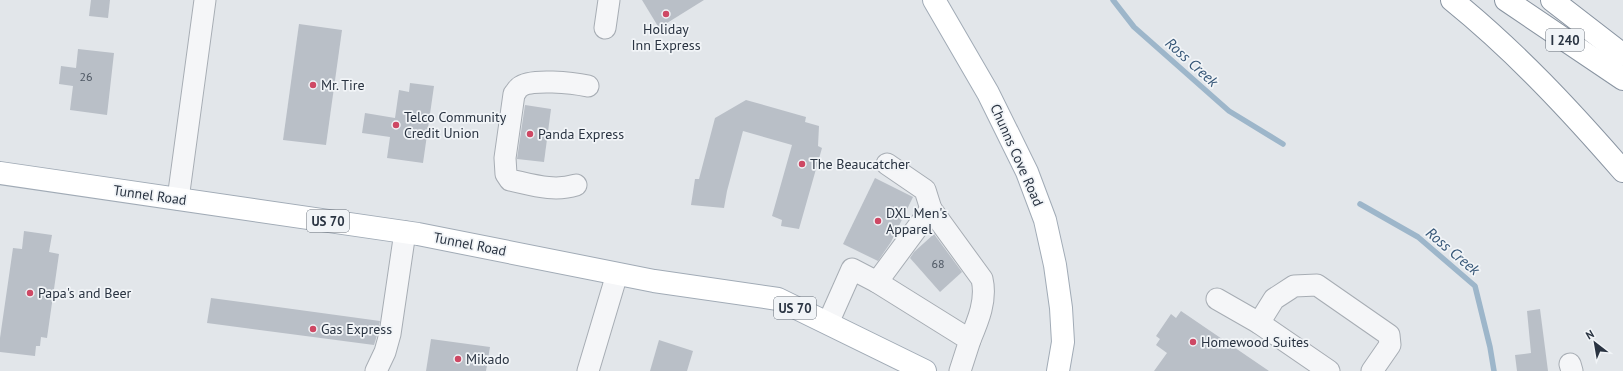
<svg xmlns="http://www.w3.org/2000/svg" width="1623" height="371" viewBox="0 0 1623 371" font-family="'PT Sans',sans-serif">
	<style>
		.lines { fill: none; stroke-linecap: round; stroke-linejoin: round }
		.stream { stroke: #9db6ca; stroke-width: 5.5 }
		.building { fill: #b9bfc7 }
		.minor-casing { stroke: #a7adb4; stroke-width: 23 }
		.major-casing { stroke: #a1abb6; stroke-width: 24 }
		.highway-casing { stroke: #8994a1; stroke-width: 24 }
		.minor { stroke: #f5f6f8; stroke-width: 21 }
		.major { stroke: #fff; stroke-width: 22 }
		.highway { stroke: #fff; stroke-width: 22 }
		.poi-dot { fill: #ce4864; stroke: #f1f4f7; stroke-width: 1.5 }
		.labels { text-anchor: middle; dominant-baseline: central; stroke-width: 3.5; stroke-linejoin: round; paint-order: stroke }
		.number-label { font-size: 12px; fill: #4e5763 }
		.shield { fill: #f1f4f7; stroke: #666e78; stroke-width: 1 }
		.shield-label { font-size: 13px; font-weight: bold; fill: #2a3442 }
		.poi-label { font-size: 14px; fill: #2a3442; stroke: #f1f4f7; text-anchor: start }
		.street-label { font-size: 14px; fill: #2a3442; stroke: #f1f4f7 }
		.water-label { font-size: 15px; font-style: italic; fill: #345576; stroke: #f1f4f7 }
	</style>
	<rect width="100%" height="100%" fill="#e2e6ea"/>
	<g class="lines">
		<g class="stream">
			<path d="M 1113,0 L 1134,27 L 1229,111 L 1283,144"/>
			<path d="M 1360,204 L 1418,237 L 1475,286 L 1490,347 L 1494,371"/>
		</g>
	</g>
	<g class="building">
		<path d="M 91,0 L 110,0 L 108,18 L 89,16 Z"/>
		<path d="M 642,0 L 704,0 L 659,28 Z"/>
		<path d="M 299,24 L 342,30 L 326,145 L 283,140 Z"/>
		<path d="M 78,49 L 114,53 L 107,115 L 70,110 L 73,86 L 59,84 L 61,66 L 76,68 Z"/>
		<path d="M 410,83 L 434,86 L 423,163 L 387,158 L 390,137 L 362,133 L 365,113 L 395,118 L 399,90 L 409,92 Z"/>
		<path d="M 746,100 L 806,117 L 805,122 L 819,126 L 818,146 L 822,148 L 799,229 L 781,226 L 782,220 L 772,216 L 792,145 L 743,131 L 727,191 L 724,208 L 691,205 L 695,179 L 699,179 L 715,118 Z"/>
		<path d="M 525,105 L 551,109 L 544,162 L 517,159 Z"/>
		<path d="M 875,178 L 913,197 L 891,242 L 878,261 L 843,244 Z"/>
		<path d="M 24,231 L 52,235 L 49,252 L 59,254 L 47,338 L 41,337 L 40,346 L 36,346 L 35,356 L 0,352 L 0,338 L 13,248 L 22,249 Z"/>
		<path d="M 934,234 L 962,272 L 940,292 L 910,258 L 914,252 Z"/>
		<path d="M 211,298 L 380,321 L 378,332 L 374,345 L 207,323 Z"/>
		<path d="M 1540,309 L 1548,371 L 1517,371 L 1515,355 L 1531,353 L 1527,311 Z"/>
		<path d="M 1181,311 L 1269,371 L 1154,371 L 1167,353 L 1156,345 L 1160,339 L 1156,336 L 1171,314 L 1176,318 Z"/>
		<path d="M 431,339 L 490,347 L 486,371 L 426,371 Z"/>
		<path d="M 659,340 L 693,351 L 687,371 L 650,371 Z"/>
	</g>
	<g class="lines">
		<defs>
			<g id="minor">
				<path d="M 605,28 L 609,0"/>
				<path d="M 887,164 L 925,190 L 931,209 L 982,279 C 987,300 978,321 970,340"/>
				<path d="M 576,185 C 554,192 533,185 510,180 L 506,174 L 505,158 L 514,94 C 516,92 518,88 520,87 C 530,78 574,83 588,86"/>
				<path d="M 178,199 L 205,0"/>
				<path d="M 877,282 L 931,209"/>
				<path d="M 1217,299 L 1259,323 L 1274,299 L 1294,286 L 1317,285 L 1389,335 L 1390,345 L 1372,371"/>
				<path d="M 828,323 L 852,269 L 877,282 L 970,340 L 960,371"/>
				<path d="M 1259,323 L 1329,371"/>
				<path d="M 1570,364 L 1572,371"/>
				<path d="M 376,371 L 385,352 L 390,334 L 405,232"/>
				<path d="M 588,371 L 617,274"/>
			</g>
			<g id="major">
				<path d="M 934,0 L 988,93 L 1027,172 L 1045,220 L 1055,265 L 1061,308 L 1063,342 L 1058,371"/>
				<path d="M 0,173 L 418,234 L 654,281 L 778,299 L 925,371"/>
			</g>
			<g id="highway">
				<path d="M 1452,0 C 1515,51 1570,110 1623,171"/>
				<path d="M 1506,0 L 1623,79"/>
				<path d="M 1552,0 L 1623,55"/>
			</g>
		</defs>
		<use href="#minor" class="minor-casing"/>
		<use href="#major" class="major-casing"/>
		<use href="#highway" class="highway-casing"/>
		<use href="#minor" class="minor"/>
		<use href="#major" class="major"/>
		<use href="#highway" class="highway"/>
	</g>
	<g class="poi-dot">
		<circle cx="666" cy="14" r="4"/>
		<circle cx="313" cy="85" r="4"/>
		<circle cx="396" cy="125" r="4"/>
		<circle cx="530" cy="134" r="4"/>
		<circle cx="802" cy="164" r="4"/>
		<circle cx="878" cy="221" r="4"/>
		<circle cx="30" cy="293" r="4"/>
		<circle cx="313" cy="329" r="4"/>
		<circle cx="1193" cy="342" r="4"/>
		<circle cx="458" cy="359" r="4"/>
	</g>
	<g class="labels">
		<g class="number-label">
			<text x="86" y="76">26</text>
			<text x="938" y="263">68</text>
		</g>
		<g class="shield">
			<rect x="1546" y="29" width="38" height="22" rx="3"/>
			<rect x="307" y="210" width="42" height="22" rx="3"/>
			<rect x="774" y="297" width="42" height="22" rx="3"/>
		</g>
		<g class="shield-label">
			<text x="1565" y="40">I 240</text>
			<text x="328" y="221">US 70</text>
			<text x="795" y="308">US 70</text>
		</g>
		<g class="poi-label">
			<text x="666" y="29" text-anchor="middle">Holiday<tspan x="666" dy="16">Inn Express</tspan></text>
			<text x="321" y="85">Mr. Tire</text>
			<text x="404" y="117">Telco Community<tspan x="404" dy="16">Credit Union</tspan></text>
			<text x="538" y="134">Panda Express</text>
			<text x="810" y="164">The Beaucatcher</text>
			<text x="886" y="213">DXL Men's<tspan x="886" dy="16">Apparel</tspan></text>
			<text x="38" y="293">Papa's and Beer</text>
			<text x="321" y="329">Gas Express</text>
			<text x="1201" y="342">Homewood Suites</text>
			<text x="466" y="359">Mikado</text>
		</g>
		<g class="street-label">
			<text transform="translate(1017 155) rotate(66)">Chunns Cove Road</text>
			<text transform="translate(150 195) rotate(8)">Tunnel Road</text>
			<text transform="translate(470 244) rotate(11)">Tunnel Road</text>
		</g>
		<g class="water-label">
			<text transform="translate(1192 62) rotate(42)">Ross Creek</text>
			<text transform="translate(1453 251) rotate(40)">Ross Creek</text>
		</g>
	</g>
	<g transform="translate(1595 343) rotate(329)" stroke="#f1f4f7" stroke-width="3" paint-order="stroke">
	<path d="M0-3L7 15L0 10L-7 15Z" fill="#2a3442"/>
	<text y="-6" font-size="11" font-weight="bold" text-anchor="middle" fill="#2a3442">N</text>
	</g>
</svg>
